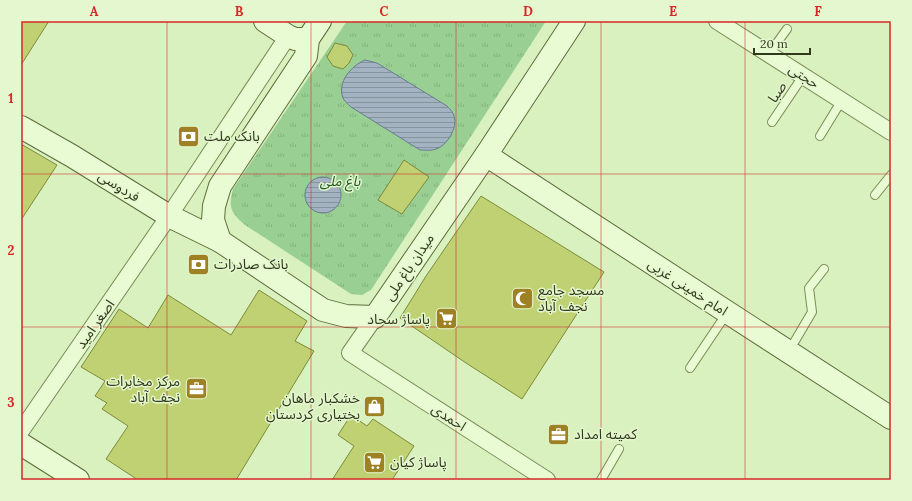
<svg xmlns="http://www.w3.org/2000/svg" width="912" height="501" viewBox="0 0 912 501" font-family="Lora,'Noto Sans Arabic',serif">
	<style>
		.park { fill: url(#park-tufts) }
		.water { fill: url(#water-rules); stroke: #697c91 }
		.building { fill: #bfd172; stroke: #7d8b3b }
		.lines { fill: none; stroke-linecap: round; stroke-linejoin: round }
		.lane-casing { stroke: #7a8a56; stroke-width: 10 }
		.street-casing { stroke: #7a8a56; stroke-width: 18 }
		.secondary-casing { stroke: #5e6c3a; stroke-width: 24 }
		.lane { stroke: #e8fbd3; stroke-width: 8 }
		.street { stroke: #e8fbd3; stroke-width: 16 }
		.secondary { stroke: #e8fbd3; stroke-width: 22 }
		.grid { fill: none; stroke: #d62828; stroke-width: 1; stroke-opacity: 0.55 }
		.labels { text-anchor: middle; dominant-baseline: central; stroke-width: 3; stroke-linejoin: round; paint-order: stroke }
		.street-label { font-size: 14px; fill: #31391c; stroke: #e4f7cf }
		.poi-label { font-size: 14px; fill: #31391c; stroke: #e4f7cf; text-anchor: start }
		.park-label { font-size: 14px; font-style: italic; fill: #215723; stroke: #e4f7cf }
		.neatline { fill: none; stroke: #d62828; stroke-width: 1.5 }
		.grid-label { font-size: 13px; text-anchor: middle; font-weight: bold; fill: #d62828 }
	</style>
	<defs>
		<pattern id="park-tufts" width="24" height="20" patternUnits="userSpaceOnUse"><rect width="24" height="20" fill="#99cf92"/><path d="M3 7l-1-3M5 7V3M7 7l1-3M15 17l-1-3M17 17v-4M19 17l1-3" fill="none" stroke="#84b27d"/></pattern>
		<pattern id="water-rules" width="6" height="5" patternUnits="userSpaceOnUse"><rect width="6" height="5" fill="#a3b3c2"/><path d="M0 2.5h6" fill="none" stroke="#85939d"/></pattern>
	</defs>
	<rect width="100%" height="100%" fill="#d9f1bf"/>
	<path class="park" d="M 347,21 L 546,21 L 371,290 L 362,295 L 351,294 L 245,225 C 231,213 228,208 233,189 Z"/>
	<g class="water">
		<path d="M 365,60 L 377,63 L 447,106 C 450,109 453,112 454,116 C 458,127 447,146 436,149 C 431,151 426,150 420,150 L 351,107 C 348,104 344,101 343,98 C 337,82 351,66 365,60 Z"/>
		<circle cx="323" cy="195" r="18"/>
	</g>
	<g class="building">
		<path d="M 21,21 L 49,21 L 21,65 Z"/>
		<path d="M 335,43 L 347,46 L 353,55 L 349,63 L 343,69 L 333,66 L 327,57 Z"/>
		<path d="M 21,144 L 57,165 L 21,220 Z"/>
		<path d="M 404,160 L 429,177 L 402,214 L 378,200 Z"/>
		<path d="M 481,196 L 604,272 L 522,399 L 466,363 L 400,318 L 426,276 Z"/>
		<path d="M 259,290 L 307,321 L 295,341 L 314,351 L 236,480 L 138,480 L 106,459 L 128,426 L 102,409 L 107,403 L 95,396 L 105,381 L 81,367 L 119,309 L 148,328 L 168,295 L 231,335 Z"/>
		<path d="M 351,415 L 367,426 L 373,419 L 414,446 L 392,480 L 332,480 L 354,446 L 338,435 Z"/>
	</g>
	<g class="lines">
		<defs>
			<g id="lane">
				<path d="M 769,54 L 787,29"/>
				<path d="M 772,122 L 803,76"/>
				<path d="M 820,136 L 842,100"/>
				<path d="M 875,195 L 891,175"/>
				<path d="M 789,351 L 812,312 L 809,288 L 824,269"/>
				<path d="M 690,368 L 727,313"/>
				<path d="M 601,480 L 619,449"/>
			</g>
			<g id="street">
				<path d="M 717,21 L 891,132"/>
				<path d="M 375,317 L 350,353 L 547,480"/>
				<path d="M 21,431 L 169,216 L 288,36"/>
			</g>
			<g id="secondary">
				<path d="M 265,21 L 288,36 L 295,39 L 308,39"/>
				<path d="M 320,21 L 308,39 L 306,56 L 220,186 L 214,206 L 213,220 L 220,241 L 323,310 L 346,316 L 375,317 L 486,155 L 574,21"/>
				<path d="M 21,127 L 72,156 L 169,216 L 220,241"/>
				<path d="M 486,155 L 727,312 L 891,418"/>
				<path d="M 21,444 L 78,480"/>
			</g>
		</defs>
		<use href="#lane" class="lane-casing"/>
		<use href="#street" class="street-casing"/>
		<use href="#secondary" class="secondary-casing"/>
		<use href="#lane" class="lane"/>
		<use href="#street" class="street"/>
		<use href="#secondary" class="secondary"/>
	</g>
	<path class="grid" d="M 167,21 L 167,480M 311,21 L 311,480M 456,21 L 456,480M 601,21 L 601,480M 745,21 L 745,480M 21,174 L 891,174M 21,327 L 891,327"/>
	<defs>
		<symbol id="bank-square" viewBox="-11 -11 22 22"><rect x="-9" y="-9" width="18" height="18" rx="4" fill="#9d8122" stroke="#e4f7cf"/><path d="M-6-4H6V4H-6ZM0-2.3a2.3 2.3 0 1 0 0 4.6a2.3 2.3 0 1 0 0-4.6Z" fill="#fff"/></symbol>
		<symbol id="mosque-square" viewBox="-11 -11 22 22"><rect x="-9" y="-9" width="18" height="18" rx="4" fill="#9d8122" stroke="#e4f7cf"/><path d="M3.5-4.9A6 6 0 1 0 3.5 4.9A5 5 0 1 1 3.5-4.9Z" fill="#fff"/></symbol>
		<symbol id="supermarket-square" viewBox="-11 -11 22 22"><rect x="-9" y="-9" width="18" height="18" rx="4" fill="#9d8122" stroke="#e4f7cf"/><path d="M-6-5.5h2.5l.6 2H6L4.5 2H-2.5L-4.4-4H-6ZM-1.5 3.2a1.3 1.3 0 1 0 .1 0ZM3 3.2a1.3 1.3 0 1 0 .1 0Z" fill="#fff"/></symbol>
		<symbol id="office-square" viewBox="-11 -11 22 22"><rect x="-9" y="-9" width="18" height="18" rx="4" fill="#9d8122" stroke="#e4f7cf"/><path d="M-6-3h4V-5.5h4V-3h4V5H-6ZM-1-4.5V-3h2v-1.5ZM-6 0V1H6V0Z" fill="#fff"/></symbol>
		<symbol id="shop-square" viewBox="-11 -11 22 22"><rect x="-9" y="-9" width="18" height="18" rx="4" fill="#9d8122" stroke="#e4f7cf"/><path d="M-5-2.5h2.3a2.7 3.5 0 0 1 5.4 0H5L5.5 6h-11ZM-1.5-2.5h3a1.5 2.3 0 0 0-3 0Z" fill="#fff"/></symbol>
	</defs>
	<g fill-rule="evenodd">
		<use href="#bank-square" x="176" y="124" width="25" height="25"/>
		<use href="#bank-square" x="186" y="252" width="25" height="25"/>
		<use href="#mosque-square" x="510" y="286" width="25" height="25"/>
		<use href="#supermarket-square" x="434" y="306" width="25" height="25"/>
		<use href="#office-square" x="184" y="376" width="25" height="25"/>
		<use href="#shop-square" x="362" y="394" width="25" height="25"/>
		<use href="#office-square" x="546" y="422" width="25" height="25"/>
		<use href="#supermarket-square" x="362" y="450" width="25" height="25"/>
	</g>
	<g class="labels">
		<g class="street-label">
			<text transform="translate(804 76) rotate(32)">حجتی</text>
			<text transform="translate(777 92) rotate(-56)">صبا</text>
			<text transform="translate(119 186) rotate(32)">فردوسی</text>
			<text transform="translate(409 267) rotate(-56)">میدان باغ ملی</text>
			<text transform="translate(688 287) rotate(33)">امام خمینی غربی</text>
			<text transform="translate(95 324) rotate(-55)">اصغر امید</text>
			<text transform="translate(449 417) rotate(33)">احمدی</text>
		</g>
		<g class="poi-label">
			<text x="204" y="136">بانک ملت</text>
			<text x="214" y="264">بانک صادرات</text>
			<text x="538" y="290">مسجد جامع<tspan x="538" dy="16">نجف آباد</tspan></text>
			<text x="430" y="319" text-anchor="end">پاساژ سحاد</text>
			<text x="180" y="381" text-anchor="end">مرکز مخابرات<tspan x="180" dy="16">نجف آباد</tspan></text>
			<text x="360" y="398" text-anchor="end">خشکبار ماهان<tspan x="360" dy="16">بختیاری کردستان</tspan></text>
			<text x="574" y="434">کمیته امداد</text>
			<text x="390" y="462">پاساژ کیان</text>
		</g>
		<g class="park-label">
			<text x="340" y="181">باغ ملی</text>
		</g>
	</g>
	<rect width="912" height="501" fill="none" stroke="#e4f7cf" stroke-width="44"/>
	<path d="M754 48v6h56v-6" fill="none" stroke="#31391c" stroke-width="2"/>
	<text x="760" y="48" font-size="12" fill="#31391c" stroke="#e4f7cf" stroke-width="3" paint-order="stroke">20 m</text>
	<rect x="22" y="22" width="868" height="457" class="neatline"/>
	<g class="grid-label">
		<text x="94" y="16">A</text>
		<text x="239" y="16">B</text>
		<text x="384" y="16">C</text>
		<text x="528" y="16">D</text>
		<text x="673" y="16">E</text>
		<text x="818" y="16">F</text>
		<text x="11" y="103">1</text>
		<text x="11" y="255">2</text>
		<text x="11" y="407">3</text>
	</g>
</svg>
